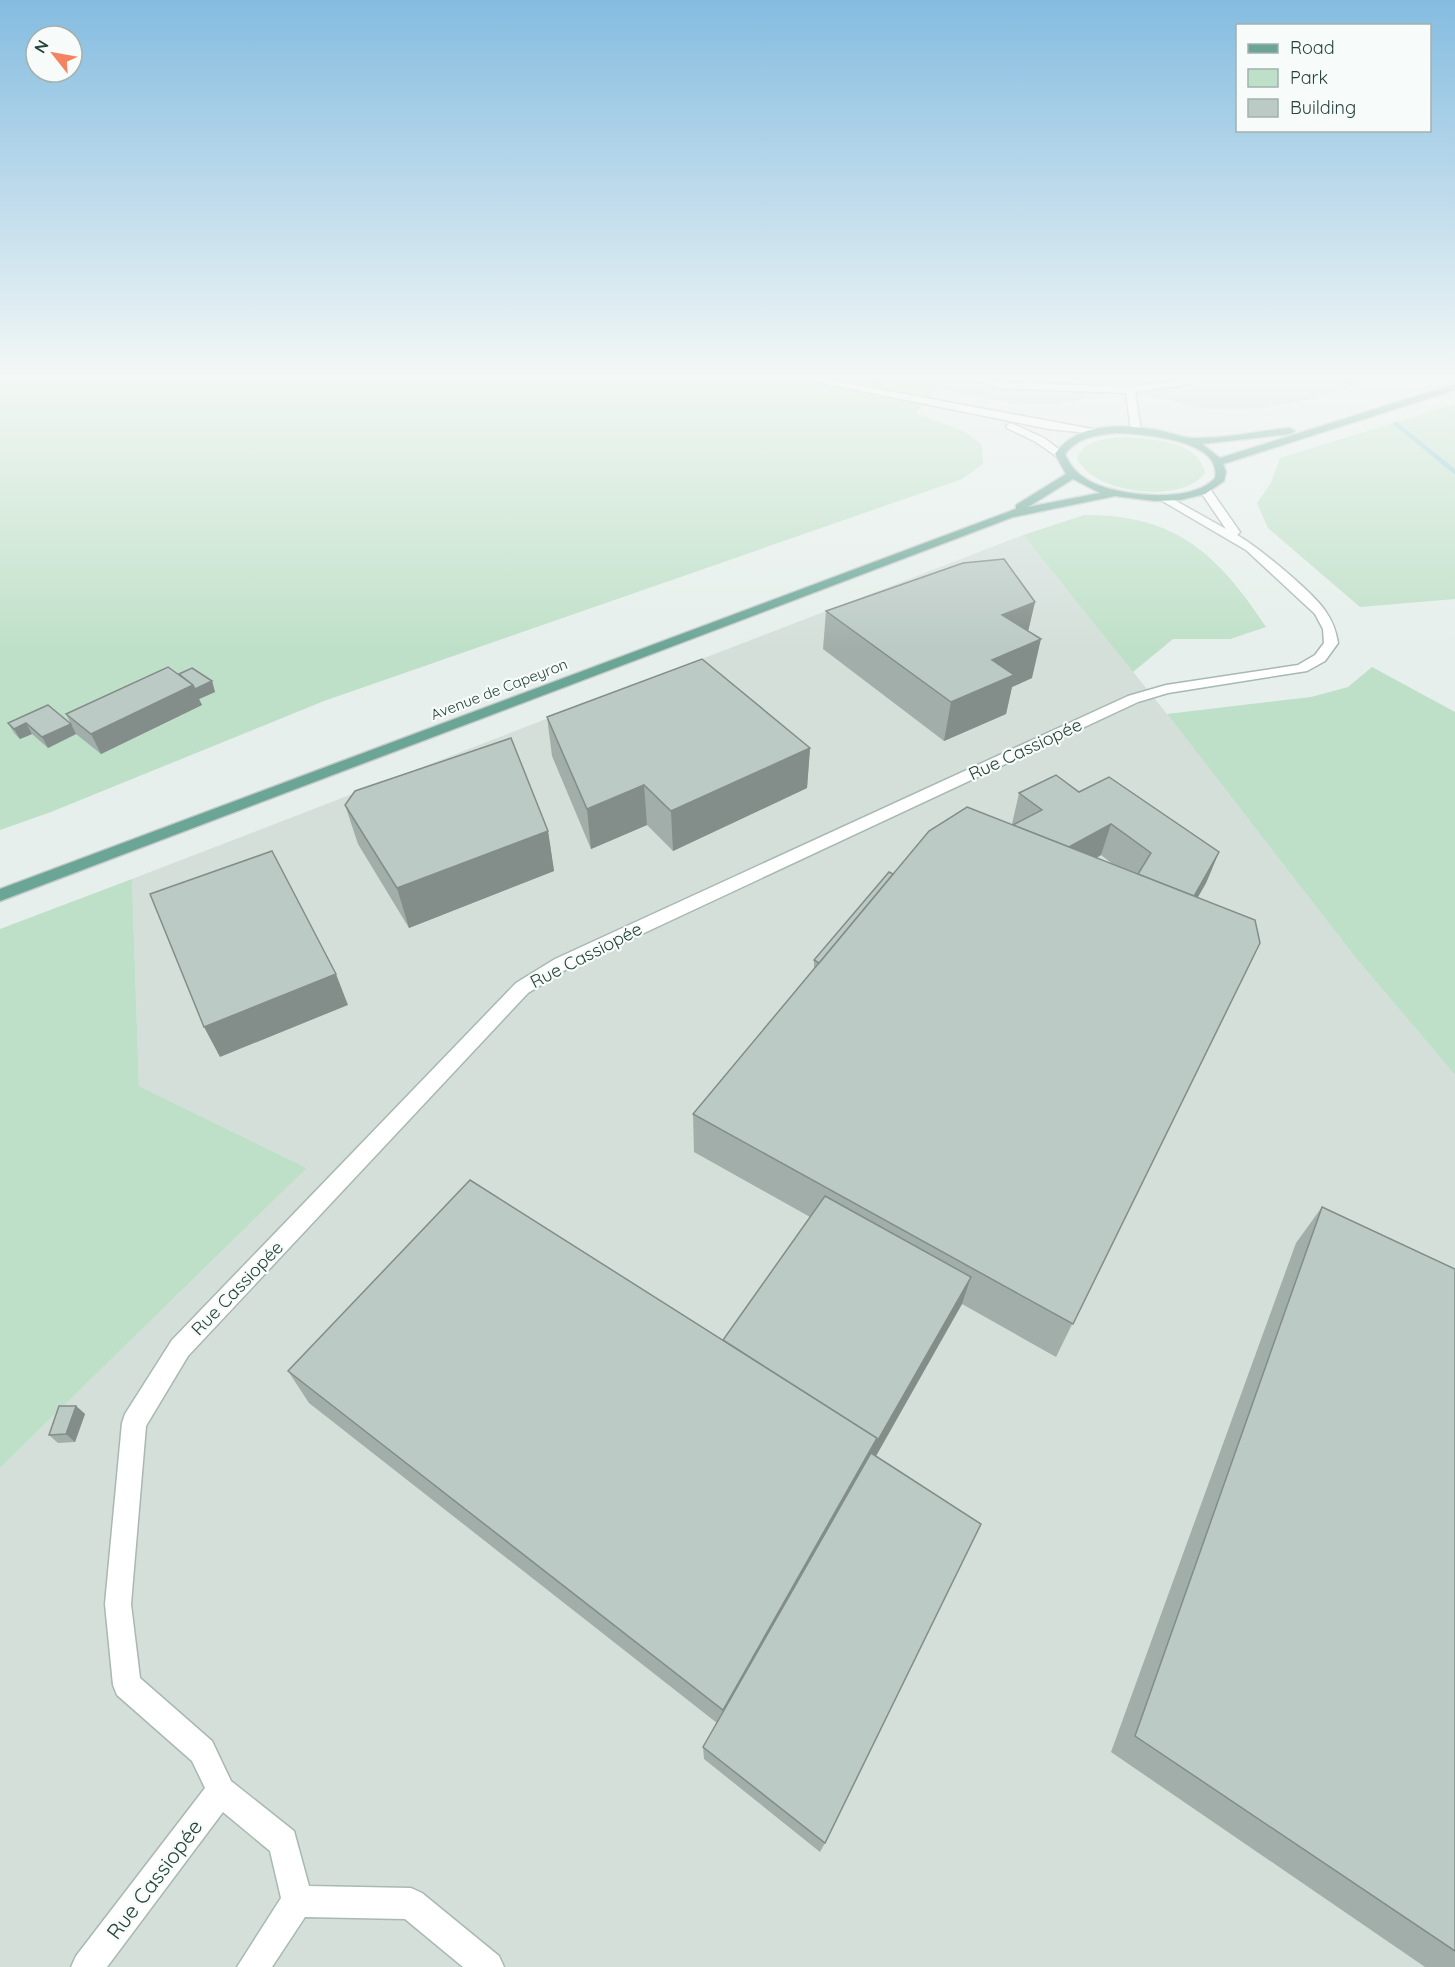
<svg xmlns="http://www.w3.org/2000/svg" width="1455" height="1967" viewBox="0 0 1455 1967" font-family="Quicksand,sans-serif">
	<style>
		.built { fill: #d4dfda }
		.green { fill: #bfe0c8 }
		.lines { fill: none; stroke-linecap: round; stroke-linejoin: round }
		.stream { fill: #8ec9d4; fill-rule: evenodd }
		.minor-casing { stroke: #a8b8b2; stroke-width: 3 }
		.major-casing { stroke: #c2cac8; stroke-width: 3 }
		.minor { fill: #fff; fill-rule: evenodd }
		.major { fill: #6aa596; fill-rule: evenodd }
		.wall { fill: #a1aea9; fill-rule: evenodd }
		.shaded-wall { fill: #838d89 }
		.building { fill: #bbcac4; stroke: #838d89; stroke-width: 1.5 }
		.labels { text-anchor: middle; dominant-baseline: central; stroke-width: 4.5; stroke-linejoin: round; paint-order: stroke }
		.far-street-label { font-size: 15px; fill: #24423a; stroke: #f7fbf9 }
		.street-label { font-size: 18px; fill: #24423a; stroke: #f7fbf9 }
		.near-street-label { font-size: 21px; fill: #24423a; stroke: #f7fbf9 }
	</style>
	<rect width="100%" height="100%" fill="#e6efeb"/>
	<g class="built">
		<path d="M 922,374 L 1384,374 L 1311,399 L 1264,408 L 1205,409 L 1153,396 L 1097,393 L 1078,401 L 1045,404 L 1011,403 L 937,389 Z"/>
		<path d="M 1023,535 L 1167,714 L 1355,957 L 1455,1075 L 1455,1967 L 0,1967 L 0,1468 L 307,1168 L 139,1086 L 132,879 Z"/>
	</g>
	<g class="green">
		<path d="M 0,374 L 922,374 L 937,389 L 915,413 L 965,432 L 982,445 L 983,464 L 962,479 L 324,701 L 51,812 L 0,830 Z"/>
		<path d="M 1455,404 L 1455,599 L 1360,607 L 1268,528 L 1257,503 L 1271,483 L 1280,458 Z"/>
		<path d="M 1121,437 C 1148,438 1199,440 1205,473 C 1182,505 1092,494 1077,458 C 1084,440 1104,439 1121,437 Z"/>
		<path d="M 1084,515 C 1175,514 1218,554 1266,627 L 1230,639 L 1173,639 L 1133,672 L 1023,535 Z"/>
		<path d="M 1372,667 L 1455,712 L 1455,1075 L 1355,957 L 1167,714 L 1311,697 L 1348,687 Z"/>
		<path d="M 132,879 L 139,1086 L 307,1168 L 0,1468 L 0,929 Z"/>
	</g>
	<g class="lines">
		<g class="stream">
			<path d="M 828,374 L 841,374 L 884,382 L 881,384 Z"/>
			<path d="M 1335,374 L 1341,374 L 1354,385 L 1349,386 Z"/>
			<path d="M 1393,422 L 1397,422 L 1455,469 L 1455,475 L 1393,424 Z"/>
		</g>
		<defs>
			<g id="minor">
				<path d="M 778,374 L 797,374 L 1103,431 L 1098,434 L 1049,429 Z"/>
				<path d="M 951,374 L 966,374 L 1001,382 L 1130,387 L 1229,374 L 1253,374 L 1135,392 L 1141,430 L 1136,433 L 1131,430 L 1126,393 L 1001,388 Z"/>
				<path d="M 1011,423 L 1044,438 L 1065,454 L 1056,456 L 1036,442 L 1007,428 L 1006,426 Z"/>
				<path d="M 1206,488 L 1210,489 L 1240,532 L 1237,535 C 1257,546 1314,593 1326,612 C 1333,622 1336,631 1338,643 L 1325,661 L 1307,671 L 1168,693 L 1138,702 L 567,969 L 528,993 L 188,1356 L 146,1426 L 131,1604 L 140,1678 L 212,1741 L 231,1781 L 294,1831 L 309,1886 L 411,1888 L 422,1893 L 499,1956 L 504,1967 L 463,1967 L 405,1919 L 305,1917 L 272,1967 L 237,1967 L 281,1898 L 270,1851 L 223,1812 L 107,1967 L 71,1967 L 76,1956 L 205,1788 L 192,1761 L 117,1695 L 113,1685 L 105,1604 L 122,1423 L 125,1414 L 172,1340 L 516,983 L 555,959 L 1128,696 L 1166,685 L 1298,665 L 1315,655 L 1324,643 L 1323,629 L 1315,614 L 1246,550 L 1159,499 L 1169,497 L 1226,529 L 1200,491 Z"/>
			</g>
			<path id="major" d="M 1455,384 L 1455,390 L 1223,464 L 1226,472 L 1224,481 L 1205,494 L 1180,500 L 1155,501 L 1115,496 L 1013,517 L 0,901 L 0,889 L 1016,509 L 1016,505 L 1066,474 L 1055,454 C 1078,421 1126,424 1162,431 C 1172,433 1183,438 1193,438 C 1225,439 1258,431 1290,428 L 1295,431 L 1290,434 L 1202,444 L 1220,458 ZM 1116,433 C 1141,434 1223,439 1215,478 C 1192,505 1112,496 1086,479 C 1075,472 1070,465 1065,454 C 1078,437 1096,435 1116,433 ZM 1073,479 L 1100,493 L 1028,507 Z"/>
		</defs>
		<use href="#minor" class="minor-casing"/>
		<use href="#major" class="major-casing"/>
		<use href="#minor" class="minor"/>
		<use href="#major" class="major"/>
	</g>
	<g class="wall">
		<path d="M 1017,374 L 1039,374 L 1019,375 Z"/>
		<path d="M 1035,602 L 1028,631 L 1032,678 L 1012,687 L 1006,714 L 944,741 L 823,649 L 826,611 Z"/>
		<path d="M 179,674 L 212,681 L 215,692 L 199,699 L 202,705 L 101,754 L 76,734 L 48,748 L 32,734 L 20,739 L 14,733 L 8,723 L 71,724 L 66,714 Z"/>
		<path d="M 547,717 L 810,748 L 807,788 L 673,851 L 647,825 L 591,849 L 552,756 Z"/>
		<path d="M 1079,792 L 1219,852 L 1206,883 L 1198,897 L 1260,943 L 1056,1357 L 962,1304 L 875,1456 L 825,1843 L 820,1852 L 704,1759 L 703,1747 L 717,1723 L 309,1403 L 288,1371 L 723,1340 L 810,1217 L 694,1152 L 693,1114 L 814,969 L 814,960 L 893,874 L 1013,825 L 1012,824 L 1019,793 ZM 1101,855 L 1114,865 L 1097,858 Z"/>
		<path d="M 345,805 L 548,831 L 554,871 L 409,928 L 358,844 Z"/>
		<path d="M 1322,1207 L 1455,1269 L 1455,1967 L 1425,1967 L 1111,1752 L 1296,1243 Z"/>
		<path d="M 76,1406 L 85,1414 L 75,1442 L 58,1443 L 49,1435 Z"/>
	</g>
	<g class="shaded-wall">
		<path d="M 1035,602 L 1026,640 L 1002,615 Z"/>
		<path d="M 1041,639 L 1032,678 L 1012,687 L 1006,714 L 944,741 L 951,702 L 992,660 Z"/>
		<path d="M 212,681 L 215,692 L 199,699 L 202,705 L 101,754 L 91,734 L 193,685 Z"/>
		<path d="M 26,723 L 32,734 L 20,739 L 14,729 Z"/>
		<path d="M 71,724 L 76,734 L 48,748 L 42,737 Z"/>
		<path d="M 810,748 L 807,788 L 673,851 L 671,811 Z"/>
		<path d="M 644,785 L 647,825 L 591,849 L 587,809 Z"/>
		<path d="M 1111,824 L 1101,855 L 1049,883 L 1057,853 Z"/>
		<path d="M 548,831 L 554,871 L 409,928 L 397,888 Z"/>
		<path d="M 1219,852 L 1206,883 L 1176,935 L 1189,904 Z"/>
		<path d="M 336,974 L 348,1005 L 220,1057 L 204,1027 Z"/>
		<path d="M 971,1277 L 962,1304 L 723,1727 L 723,1710 L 877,1438 Z"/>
		<path d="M 76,1406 L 85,1414 L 75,1442 L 66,1434 Z"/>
	</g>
	<g class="building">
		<path d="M 1004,559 L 1035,602 L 1002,615 L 1041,639 L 992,660 L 1014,675 L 951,702 L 826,611 L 963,563 Z"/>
		<path d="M 702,659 L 810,748 L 671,811 L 644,785 L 587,809 L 547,717 Z"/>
		<path d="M 168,667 L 193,685 L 91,734 L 66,714 Z"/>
		<path d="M 192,668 L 212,681 L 195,689 L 193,685 L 179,674 Z"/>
		<path d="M 48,705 L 71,724 L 42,737 L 26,723 L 14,729 L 8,723 Z"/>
		<path d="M 511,738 L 548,831 L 397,888 L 345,805 L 355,791 Z"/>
		<path d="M 1056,775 L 1079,792 L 1109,777 L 1219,852 L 1194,896 L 1138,874 L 1151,853 L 1111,824 L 1069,847 L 1013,825 L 1042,810 L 1019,793 Z"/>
		<path d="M 967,807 L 1255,920 L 1260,943 L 1073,1324 L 693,1114 L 929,831 Z"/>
		<path d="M 272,851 L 336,974 L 204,1027 L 150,894 Z"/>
		<path d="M 889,872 L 893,874 L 819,963 L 814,960 Z"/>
		<path d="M 470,1180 L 877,1438 L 723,1710 L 288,1371 Z"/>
		<path d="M 825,1196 L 971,1277 L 875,1445 L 877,1438 L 723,1340 Z"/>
		<path d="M 1322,1207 L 1455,1269 L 1455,1951 L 1135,1736 Z"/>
		<path d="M 59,1406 L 76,1406 L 66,1434 L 49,1435 Z"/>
		<path d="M 871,1453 L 981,1524 L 825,1843 L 703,1747 Z"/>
	</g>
	<linearGradient id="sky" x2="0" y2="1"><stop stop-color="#84bce0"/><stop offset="0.58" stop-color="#f4f8f6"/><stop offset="1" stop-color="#f4f8f6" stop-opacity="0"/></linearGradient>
	<rect width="1455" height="649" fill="url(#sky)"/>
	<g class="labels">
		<g class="far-street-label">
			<text transform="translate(499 689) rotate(-21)">Avenue de Capeyron</text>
		</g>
		<g class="street-label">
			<text transform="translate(1025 749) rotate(-25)">Rue Cassiopée</text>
			<text transform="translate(586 955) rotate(-27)">Rue Cassiopée</text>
			<text transform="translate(237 1288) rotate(-46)">Rue Cassiopée</text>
		</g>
		<g class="near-street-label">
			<text transform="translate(154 1879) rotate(-53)">Rue Cassiopée</text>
		</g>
	</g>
	<rect x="1236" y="24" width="195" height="108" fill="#f7fbf9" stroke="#a3b1ad" stroke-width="1.5"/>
	<rect x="1248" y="44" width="30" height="9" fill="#6aa596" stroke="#a3b1ad" stroke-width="1.5"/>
	<text x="1290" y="54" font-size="18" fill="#24423a">Road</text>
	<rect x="1248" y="69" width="30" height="18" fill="#bfe0c8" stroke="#a3b1ad" stroke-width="1.5"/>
	<text x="1290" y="84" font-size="18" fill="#24423a">Park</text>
	<rect x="1248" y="99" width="30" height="18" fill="#bbcac4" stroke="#a3b1ad" stroke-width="1.5"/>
	<text x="1290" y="114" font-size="18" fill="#24423a">Building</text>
	<g transform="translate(54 54) rotate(301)"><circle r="28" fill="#f7fbf9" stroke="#a3b1ad" stroke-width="1.5"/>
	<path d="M0-4.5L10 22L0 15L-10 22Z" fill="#f4845f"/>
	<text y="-9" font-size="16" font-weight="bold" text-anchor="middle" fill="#24423a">N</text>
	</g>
</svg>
